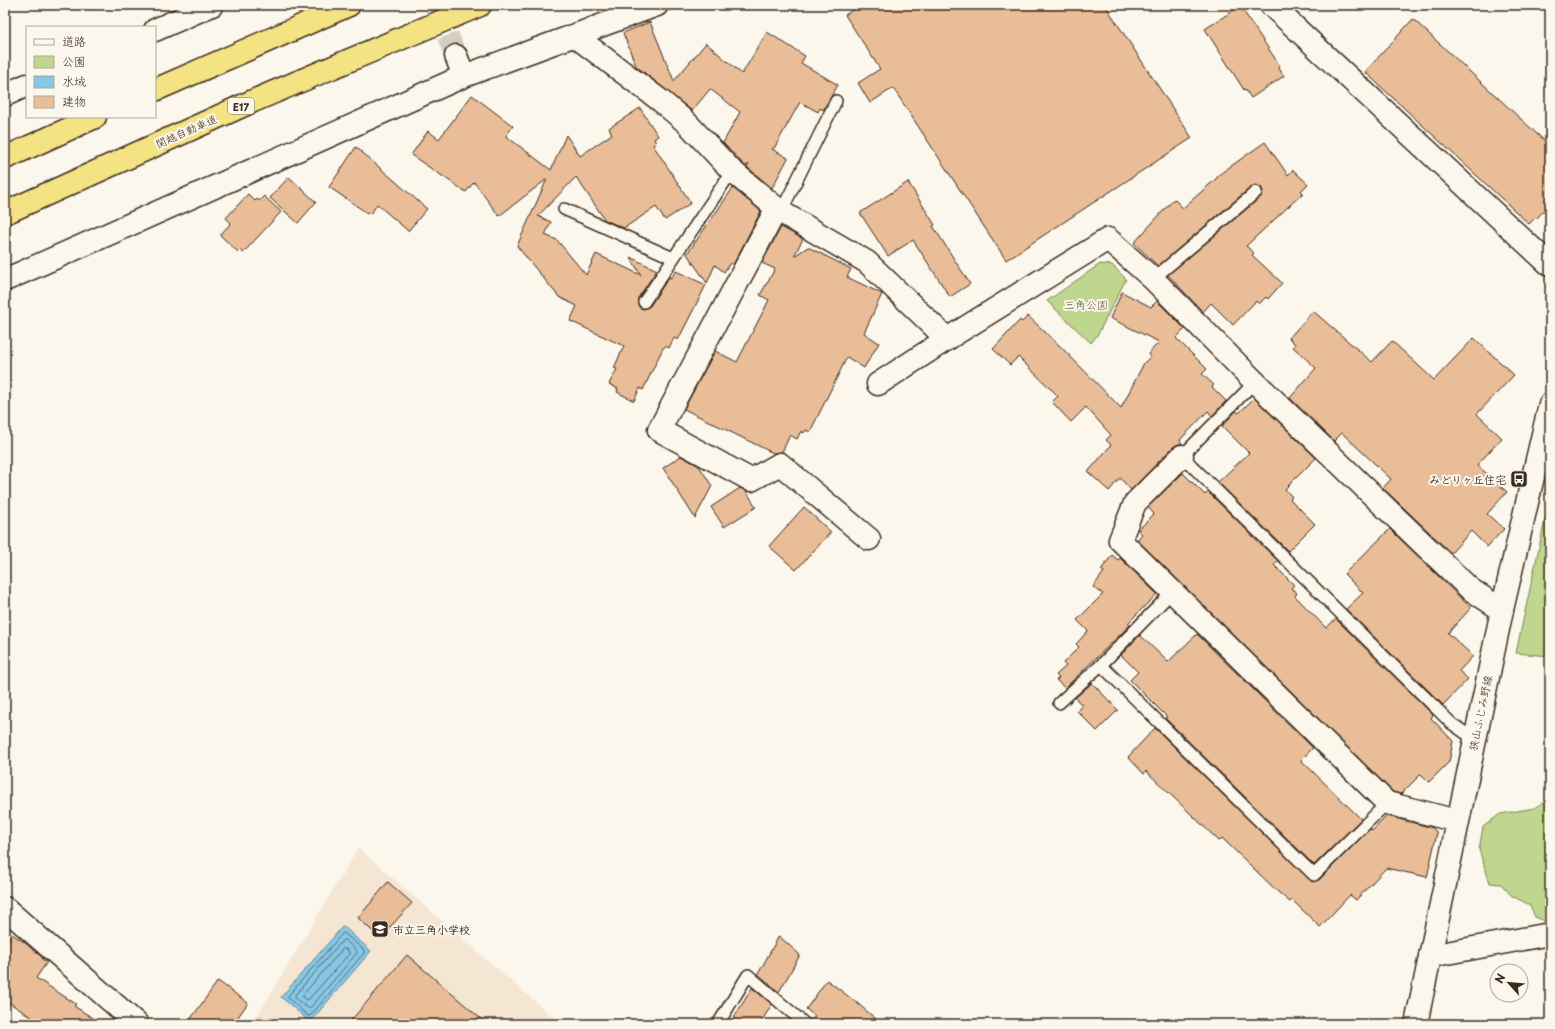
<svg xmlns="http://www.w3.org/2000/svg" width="1555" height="1029" viewBox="0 0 1555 1029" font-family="'Playpen Sans','Klee One',sans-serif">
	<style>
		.built { fill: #f5e6d3 }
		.green { fill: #bed68d; stroke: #7c8056 }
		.water { fill: #85c7e5; stroke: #678895 }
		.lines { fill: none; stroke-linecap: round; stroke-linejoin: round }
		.shore { stroke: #59696e; stroke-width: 1 }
		.building { fill: #e8bd98; stroke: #3b2a1e }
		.minor-tunnel { stroke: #d5cec3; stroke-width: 22; stroke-dasharray: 22 11; stroke-linecap: butt }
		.service-casing { stroke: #3b2a1e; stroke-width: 14 }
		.minor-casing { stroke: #3b2a1e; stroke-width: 25 }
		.secondary-casing { stroke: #3b2a1e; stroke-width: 25 }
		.motorway-casing { stroke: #3b2a1e; stroke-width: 25 }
		.service { stroke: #fbf7ec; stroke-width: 11 }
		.minor { stroke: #fbf7ec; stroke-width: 22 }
		.secondary { stroke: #fbf7ec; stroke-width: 22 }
		.motorway { stroke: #f4e382; stroke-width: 22 }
		.labels { text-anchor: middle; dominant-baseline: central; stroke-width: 4; stroke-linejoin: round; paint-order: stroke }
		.shield { fill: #fbf7ec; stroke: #75685c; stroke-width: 1 }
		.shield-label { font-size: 10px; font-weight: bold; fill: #3b2a1e }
		.street-label { font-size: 11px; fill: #3b2a1e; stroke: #fbf7ec }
		.park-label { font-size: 11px; fill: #5c553a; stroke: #fbf7ec }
		.poi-label { font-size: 11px; font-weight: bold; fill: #3b2a1e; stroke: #fbf7ec; text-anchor: end }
	</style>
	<rect width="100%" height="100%" fill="#fbf7ec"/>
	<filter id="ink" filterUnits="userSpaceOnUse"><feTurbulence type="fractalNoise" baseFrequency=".025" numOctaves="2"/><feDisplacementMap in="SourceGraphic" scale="8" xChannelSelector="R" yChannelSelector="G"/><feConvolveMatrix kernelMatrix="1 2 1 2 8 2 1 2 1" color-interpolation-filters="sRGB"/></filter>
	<g filter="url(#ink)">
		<path class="built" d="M 358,848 L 561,1024 L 250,1024 L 261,1010 Z"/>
		<g class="green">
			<path d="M 1100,264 L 1112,265 L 1126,279 L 1098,334 L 1091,343 L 1047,301 Z"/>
			<path d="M 1550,497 L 1550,656 L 1516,653 Z"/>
			<path d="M 1550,798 L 1550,923 L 1535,917 L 1530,905 L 1512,896 L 1501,884 L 1490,883 L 1479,850 L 1483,827 L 1500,814 L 1534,808 Z"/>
		</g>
		<path class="water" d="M 343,926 L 371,951 L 310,1022 L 281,997 Z"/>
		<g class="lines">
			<g class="shore">
				<path d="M 344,933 L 364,950 L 364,953 L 311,1015 L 308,1016 L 288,998 L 288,996 L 342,934 Z"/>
				<path d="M 345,940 L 357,951 L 357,953 L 310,1008 L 308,1008 L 295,998 L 295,995 L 342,941 Z"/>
				<path d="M 343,949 L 346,949 L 349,952 L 349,954 L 309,999 L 307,1000 L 303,997 L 303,995 Z"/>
			</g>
		</g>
		<g class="building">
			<path d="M 860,5 L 1105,5 L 1192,138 L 1006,260 L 893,88 L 870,103 L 858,83 L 880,69 L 845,15 Z"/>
			<path d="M 1240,6 L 1280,66 L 1278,67 L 1284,76 L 1251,98 L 1245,89 L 1244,90 L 1205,29 Z"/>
			<path d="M 1413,19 L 1550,146 L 1550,204 L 1536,219 L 1535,218 L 1529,224 L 1365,72 Z"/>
			<path d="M 650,22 L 674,81 L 706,43 L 742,74 L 767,32 L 805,56 L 801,63 L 838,85 L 823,110 L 820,108 L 818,112 L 800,102 L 775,147 L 772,149 L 788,158 L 772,188 L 747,167 L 749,164 L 746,166 L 744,165 L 723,143 L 740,112 L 710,89 L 692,111 L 636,66 L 623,33 Z"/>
			<path d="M 472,95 L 513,126 L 506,136 L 551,170 L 566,135 L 580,156 L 612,134 L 609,128 L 640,108 L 658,136 L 654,139 L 656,143 L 653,145 L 691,203 L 665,220 L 656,207 L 624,228 L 605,220 L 576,177 L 538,216 L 551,222 L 545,235 L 557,240 L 586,275 L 596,254 L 641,275 L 630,257 L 657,270 L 638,298 L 638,305 L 640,308 L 644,309 L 650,306 L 669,277 L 671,278 L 676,271 L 706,285 L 678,340 L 674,338 L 669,348 L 666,346 L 663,348 L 643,390 L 640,388 L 634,401 L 617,392 L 618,389 L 609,384 L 617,369 L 614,368 L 624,346 L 570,321 L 577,306 L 559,297 L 517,246 L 547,179 L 499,216 L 474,182 L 466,192 L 411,155 L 428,131 L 439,139 Z"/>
			<path d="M 1265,142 L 1288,175 L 1293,170 L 1308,184 L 1301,191 L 1303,193 L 1246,246 L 1254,253 L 1252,255 L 1282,283 L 1268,299 L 1266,297 L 1259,304 L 1256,301 L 1233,325 L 1211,303 L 1203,312 L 1168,275 L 1261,197 L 1263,191 L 1261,187 L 1255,185 L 1251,187 L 1158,266 L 1134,243 L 1174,199 L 1183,208 L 1218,177 L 1217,176 Z"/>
			<path d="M 356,147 L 427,209 L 408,231 L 377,204 L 371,214 L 367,212 L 367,213 L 329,187 Z"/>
			<path d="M 289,177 L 316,202 L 298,223 L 270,198 Z"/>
			<path d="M 908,182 L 935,225 L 933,226 L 970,284 L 950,297 L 913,240 L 888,256 L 860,213 Z"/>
			<path d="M 733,188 L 761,211 L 733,265 L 730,263 L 724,272 L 715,265 L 707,283 L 687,254 Z"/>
			<path d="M 248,194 L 255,201 L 257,199 L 259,201 L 264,196 L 281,212 L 243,253 L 240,250 L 238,252 L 220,235 L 231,223 L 226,218 Z"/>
			<path d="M 781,227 L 803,239 L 794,256 L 808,247 L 851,269 L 847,277 L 882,294 L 864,333 L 879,343 L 864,368 L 847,357 L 810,432 L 806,430 L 804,433 L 801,431 L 797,439 L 790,435 L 782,452 L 773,453 L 684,409 L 715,351 L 737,362 L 769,300 L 760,295 L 775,269 L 762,263 Z"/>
			<path d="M 1122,292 L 1151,307 L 1157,301 L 1185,329 L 1176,338 L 1207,369 L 1202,374 L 1214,385 L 1212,387 L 1226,401 L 1212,416 L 1208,411 L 1180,440 L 1182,444 L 1178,444 L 1173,447 L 1131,490 L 1120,478 L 1109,491 L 1088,472 L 1111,445 L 1106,440 L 1111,435 L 1086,407 L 1071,422 L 1052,402 L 1058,396 L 1018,357 L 1010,365 L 993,349 L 1020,320 L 1022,322 L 1028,316 L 1061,347 L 1121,408 L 1144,363 L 1150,357 L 1148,354 L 1159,342 L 1110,318 Z"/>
			<path d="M 1313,311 L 1372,362 L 1392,341 L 1434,380 L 1474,338 L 1514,375 L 1477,414 L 1502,438 L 1477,465 L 1507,492 L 1487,514 L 1504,529 L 1487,547 L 1471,531 L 1451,553 L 1383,488 L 1391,479 L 1342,433 L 1334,441 L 1290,398 L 1316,368 L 1293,347 L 1295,344 L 1289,338 Z"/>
			<path d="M 1254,398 L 1316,458 L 1285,489 L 1292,497 L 1290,499 L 1315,524 L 1288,551 L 1218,482 L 1249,453 L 1222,426 L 1236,411 L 1239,413 Z"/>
			<path d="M 681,456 L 699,466 L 712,486 L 695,518 L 663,468 Z"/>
			<path d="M 1183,473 L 1205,495 L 1208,492 L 1278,561 L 1274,565 L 1294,585 L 1291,588 L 1297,593 L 1295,596 L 1326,628 L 1336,619 L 1433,715 L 1431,718 L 1453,741 L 1449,762 L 1429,782 L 1421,774 L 1401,794 L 1393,792 L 1137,540 L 1142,534 L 1138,530 L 1154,514 L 1148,507 Z"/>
			<path d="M 740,488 L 746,491 L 756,507 L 724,527 L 711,507 Z"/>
			<path d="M 804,507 L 831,532 L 796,570 L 769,546 Z"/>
			<path d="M 1390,529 L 1471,608 L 1448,633 L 1473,656 L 1459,671 L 1468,679 L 1443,705 L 1346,609 L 1363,593 L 1344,574 Z"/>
			<path d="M 1112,555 L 1118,560 L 1120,558 L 1157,594 L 1128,623 L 1130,625 L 1065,688 L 1056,680 L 1059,678 L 1056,675 L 1066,666 L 1063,663 L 1079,647 L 1076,644 L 1088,631 L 1077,620 L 1103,594 L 1093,587 L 1104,572 L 1101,570 Z"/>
			<path d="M 1197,634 L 1313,748 L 1301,760 L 1361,819 L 1314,865 L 1165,718 L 1167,717 L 1130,680 L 1138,672 L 1121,655 L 1140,635 L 1168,662 Z"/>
			<path d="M 1092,683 L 1118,710 L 1097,731 L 1077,711 L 1082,705 L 1075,698 Z"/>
			<path d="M 1155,728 L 1312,882 L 1319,880 L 1370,829 L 1372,831 L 1387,816 L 1433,828 L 1437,833 L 1427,877 L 1386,868 L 1356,900 L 1350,895 L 1320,927 L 1292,900 L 1290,902 L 1278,892 L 1222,838 L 1219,841 L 1146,771 L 1144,774 L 1128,757 Z"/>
			<path d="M 388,882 L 412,903 L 380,938 L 358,918 Z"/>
			<path d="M 12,934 L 24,942 L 43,958 L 42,959 L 47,962 L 36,978 L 76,1004 L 74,1006 L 102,1024 L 42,1024 L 5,1000 L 5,945 Z"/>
			<path d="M 779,936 L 800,955 L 779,992 L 758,974 Z"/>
			<path d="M 407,955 L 487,1024 L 348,1024 Z"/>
			<path d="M 827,980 L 857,1003 L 882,1024 L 812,1024 L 811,1021 L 815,1016 L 806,1009 Z"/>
			<path d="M 218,981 L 248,1003 L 233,1024 L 187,1024 Z"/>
			<path d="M 752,988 L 772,1004 L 760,1024 L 730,1024 Z"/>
		</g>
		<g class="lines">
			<path class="minor-tunnel" d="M 435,5 L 456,56"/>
			<defs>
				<g id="service">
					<path d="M 564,209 L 673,258"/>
					<path d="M 781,212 L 836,101"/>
					<path d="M 1153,279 L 1256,192"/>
					<path d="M 644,302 L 732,171"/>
					<path d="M 1255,382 L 1182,456 L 1451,723 L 1474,739"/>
					<path d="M 1101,665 L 1314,875 L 1387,803"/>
					<path d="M 1059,703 L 1101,665 L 1172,592"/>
					<path d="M 718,1024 L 748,975 L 805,1024"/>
				</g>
				<g id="minor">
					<path d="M 1271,5 L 1550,265"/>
					<path d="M 155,30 L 212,5"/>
					<path d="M 575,36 L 661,101 L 687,123 L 732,171 L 781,212 L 867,262 L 947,339"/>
					<path d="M 456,56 L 464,76"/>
					<path d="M 5,95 L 27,85"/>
					<path d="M 777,208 L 659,430 L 751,480 L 780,464 L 869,539"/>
					<path d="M 5,280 L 464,76 L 657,5"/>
					<path d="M 878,384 L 947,339 L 1108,239 L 1153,279 L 1255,382 L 1470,589 L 1502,610"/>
					<path d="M 1182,456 L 1135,503 L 1120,540 L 1387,803 L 1457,821"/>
					<path d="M 5,908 L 137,1024"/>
					<path d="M 1430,956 L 1550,934"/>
				</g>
				<path id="secondary" d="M 1416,1024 L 1502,610 L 1550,404"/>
				<g id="motorway">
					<path d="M 155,90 L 349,5"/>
					<path d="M 5,158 L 95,117"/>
					<path d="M 5,213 L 253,101 L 480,5"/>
				</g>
			</defs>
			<use href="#service" class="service-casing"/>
			<use href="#minor" class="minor-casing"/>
			<use href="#secondary" class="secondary-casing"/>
			<use href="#motorway" class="motorway-casing"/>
			<use href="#service" class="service"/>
			<use href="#minor" class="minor"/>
			<use href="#secondary" class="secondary"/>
			<use href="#motorway" class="motorway"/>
		</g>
	</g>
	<defs>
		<symbol id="bus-square" viewBox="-11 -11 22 22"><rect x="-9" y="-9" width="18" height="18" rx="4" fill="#3b2a1e" stroke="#fbf7ec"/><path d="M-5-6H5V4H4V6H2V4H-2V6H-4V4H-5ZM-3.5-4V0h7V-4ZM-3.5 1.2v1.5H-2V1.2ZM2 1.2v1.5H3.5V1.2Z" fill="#fff"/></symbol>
		<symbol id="school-square" viewBox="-11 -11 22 22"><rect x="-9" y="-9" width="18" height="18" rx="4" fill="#3b2a1e" stroke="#fbf7ec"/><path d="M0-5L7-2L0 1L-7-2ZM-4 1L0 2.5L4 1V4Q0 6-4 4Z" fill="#fff"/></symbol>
	</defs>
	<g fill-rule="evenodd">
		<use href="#bus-square" x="1509" y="469" width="20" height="20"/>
		<use href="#school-square" x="370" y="919" width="20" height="20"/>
	</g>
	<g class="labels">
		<rect class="shield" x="228" y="98" width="26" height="16" rx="3"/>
		<g class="shield-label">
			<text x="241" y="106">E17</text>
		</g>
		<g class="street-label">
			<text transform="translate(186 131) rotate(-24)">関越自動車道</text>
			<text transform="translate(1480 713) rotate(-78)">狭山ふじみ野線</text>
		</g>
		<g class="park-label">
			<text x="1086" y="304">三角公園</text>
		</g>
		<g class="poi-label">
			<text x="1506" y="479">みどりヶ丘住宅</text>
			<text x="393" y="929" text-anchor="start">市立三角小学校</text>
		</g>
	</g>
	<rect width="1555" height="1029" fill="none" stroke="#fbf7ec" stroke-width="20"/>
	<rect x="10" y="10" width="1535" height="1009" fill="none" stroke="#3b2a1e" stroke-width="1.5" filter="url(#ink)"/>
	<rect x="26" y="26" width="130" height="92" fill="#fbf7ec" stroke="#aea59a"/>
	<rect x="34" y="39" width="20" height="6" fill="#fbf7ec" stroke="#aea59a"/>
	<text x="62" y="46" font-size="12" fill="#3b2a1e">道路</text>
	<rect x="34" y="56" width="20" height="12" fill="#bed68d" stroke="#aea59a"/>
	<text x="62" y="66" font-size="12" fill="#3b2a1e">公園</text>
	<rect x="34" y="76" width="20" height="12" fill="#85c7e5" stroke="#aea59a"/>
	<text x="62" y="86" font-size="12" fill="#3b2a1e">水域</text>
	<rect x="34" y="96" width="20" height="12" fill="#e8bd98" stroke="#aea59a"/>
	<text x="62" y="106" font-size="12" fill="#3b2a1e">建物</text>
	<g transform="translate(1509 983) rotate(297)"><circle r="19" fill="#fbf7ec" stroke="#aea59a"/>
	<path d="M0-3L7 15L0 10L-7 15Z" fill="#3b2a1e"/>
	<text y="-6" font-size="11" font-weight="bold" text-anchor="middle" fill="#3b2a1e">N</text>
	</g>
</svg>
